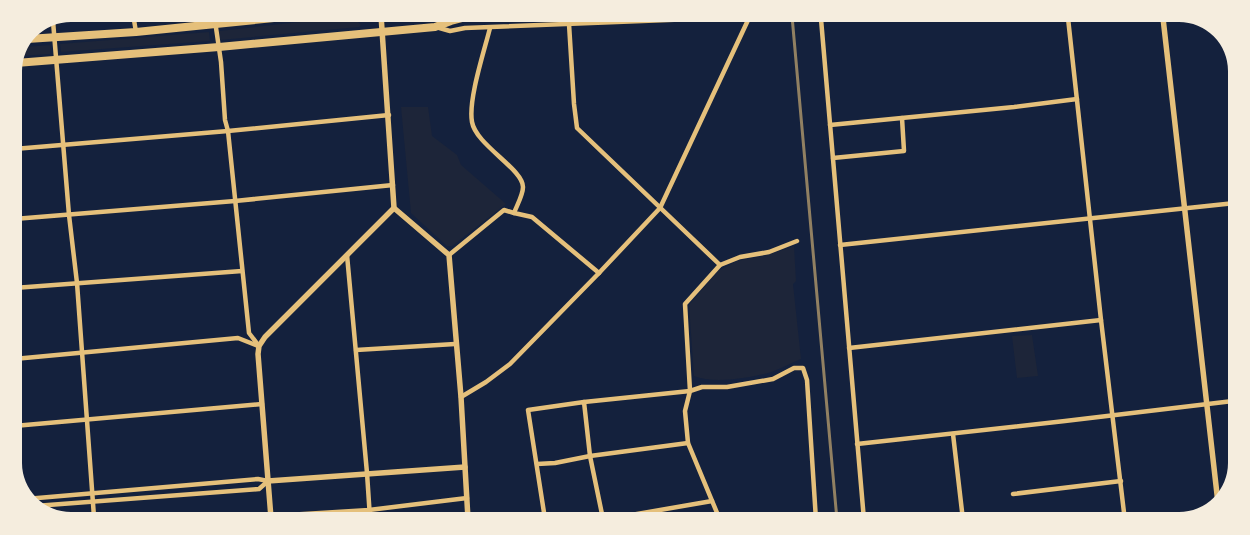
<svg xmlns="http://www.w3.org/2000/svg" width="1250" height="535" viewBox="0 0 1250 535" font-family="Lato,sans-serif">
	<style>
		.green { fill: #1d2539 }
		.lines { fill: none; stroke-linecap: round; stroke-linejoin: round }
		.minor { stroke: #e5c07b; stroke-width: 4.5 }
		.tertiary { stroke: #e5c07b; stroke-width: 5.5 }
		.primary { stroke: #e5c07b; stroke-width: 8 }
		.rail { stroke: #918062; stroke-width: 3 }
	</style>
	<rect width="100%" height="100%" fill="#14213d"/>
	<g class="green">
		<path d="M 402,15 L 440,16 L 440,17 L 402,20 L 401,18 Z"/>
		<path d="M 309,21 L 358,22 L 361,25 L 359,27 L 220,40 L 219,31 Z"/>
		<path d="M 209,32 L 210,41 L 61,52 L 60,44 Z"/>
		<path d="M 50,45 L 50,54 L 19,56 L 24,47 Z"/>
		<path d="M 401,107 L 428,107 L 432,136 L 457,155 L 461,165 L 506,204 L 452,246 L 447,246 L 411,213 Z"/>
		<path d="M 794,246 L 796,281 L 793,284 L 801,359 C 790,363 779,370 768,373 C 748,378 713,384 694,376 L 689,305 L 718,271 L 737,261 L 768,255 Z"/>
		<path d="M 1032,335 L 1038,376 L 1017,378 L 1012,336 Z"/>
	</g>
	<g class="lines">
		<g class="minor">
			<path d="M 133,14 L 136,32"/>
			<path d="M 214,14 L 221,62 L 225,120 L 228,131 L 249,333 L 259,346"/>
			<path d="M 822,17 L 821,19 L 864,520"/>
			<path d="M 1068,18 L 1101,320 L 1125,521"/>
			<path d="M 53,21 L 69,215 L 77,283 L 94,517"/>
			<path d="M 569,24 L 574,104 L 577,128 L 720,265"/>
			<path d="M 436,27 L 450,31 L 465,28 L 769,16"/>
			<path d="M 490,28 C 484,52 468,100 472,122 C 476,145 523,169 523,187 C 523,195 517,205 514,213 L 532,217 L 599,273"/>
			<path d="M 830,125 L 1014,107 L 1077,99"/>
			<path d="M 14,149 L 228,131 L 389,115"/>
			<path d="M 833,158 L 904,151 L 902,118"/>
			<path d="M 14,219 L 235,201 L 393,185"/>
			<path d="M 840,245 L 1235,203"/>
			<path d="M 347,255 L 367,473 L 370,518"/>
			<path d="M 449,255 L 504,210 L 514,213"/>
			<path d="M 14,288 L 242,271"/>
			<path d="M 849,348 L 1101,320"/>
			<path d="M 356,350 L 455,344"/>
			<path d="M 14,359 L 238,338 L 258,346"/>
			<path d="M 461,397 L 486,382 L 510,364 L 599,273 L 660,208 L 749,18"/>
			<path d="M 584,402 L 690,391 L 702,387 L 727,387 L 773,379 L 794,368 L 803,368 L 807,380 L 816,520"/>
			<path d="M 14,426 L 262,404"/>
			<path d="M 953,434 L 963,520"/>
			<path d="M 857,444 L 1065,421 L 1233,401"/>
			<path d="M 537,464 L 555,463 L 590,456 L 688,443"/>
			<path d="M 1013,494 L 1121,481"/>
			<path d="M 26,499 L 258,479 L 268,481"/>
			<path d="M 35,506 L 259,489 L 268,481"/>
			<path d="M 271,516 L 369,510 L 467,498"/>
			<path d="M 545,519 L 528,410 L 584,402 L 590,456 L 603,519"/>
			<path d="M 608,519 L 712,501"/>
			<path d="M 720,520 L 688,443 L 685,411 L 690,391 L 685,304 L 720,265 L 740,257 L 769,252 L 797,241"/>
		</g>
		<g class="tertiary">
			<path d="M 381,15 L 394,208 L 449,255 L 461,397 L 468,519"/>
			<path d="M 1163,18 L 1218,503"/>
			<path d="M 268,481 L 465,467"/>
			<path d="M 271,518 L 258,354 L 259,346 L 265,337 L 394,208"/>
		</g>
		<g class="primary">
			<path d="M 27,39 L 136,32 L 304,15"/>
			<path d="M 16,63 L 219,47 L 435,27 L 451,21 L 474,15"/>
		</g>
		<path class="rail" d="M 792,16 L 837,520"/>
	</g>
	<path d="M0 0H1250V535H0ZM71 22H1179A49 49 0 0 1 1228 71V463A49 49 0 0 1 1179 512H71A49 49 0 0 1 22 463V71A49 49 0 0 1 71 22Z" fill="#f5edde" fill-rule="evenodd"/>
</svg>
